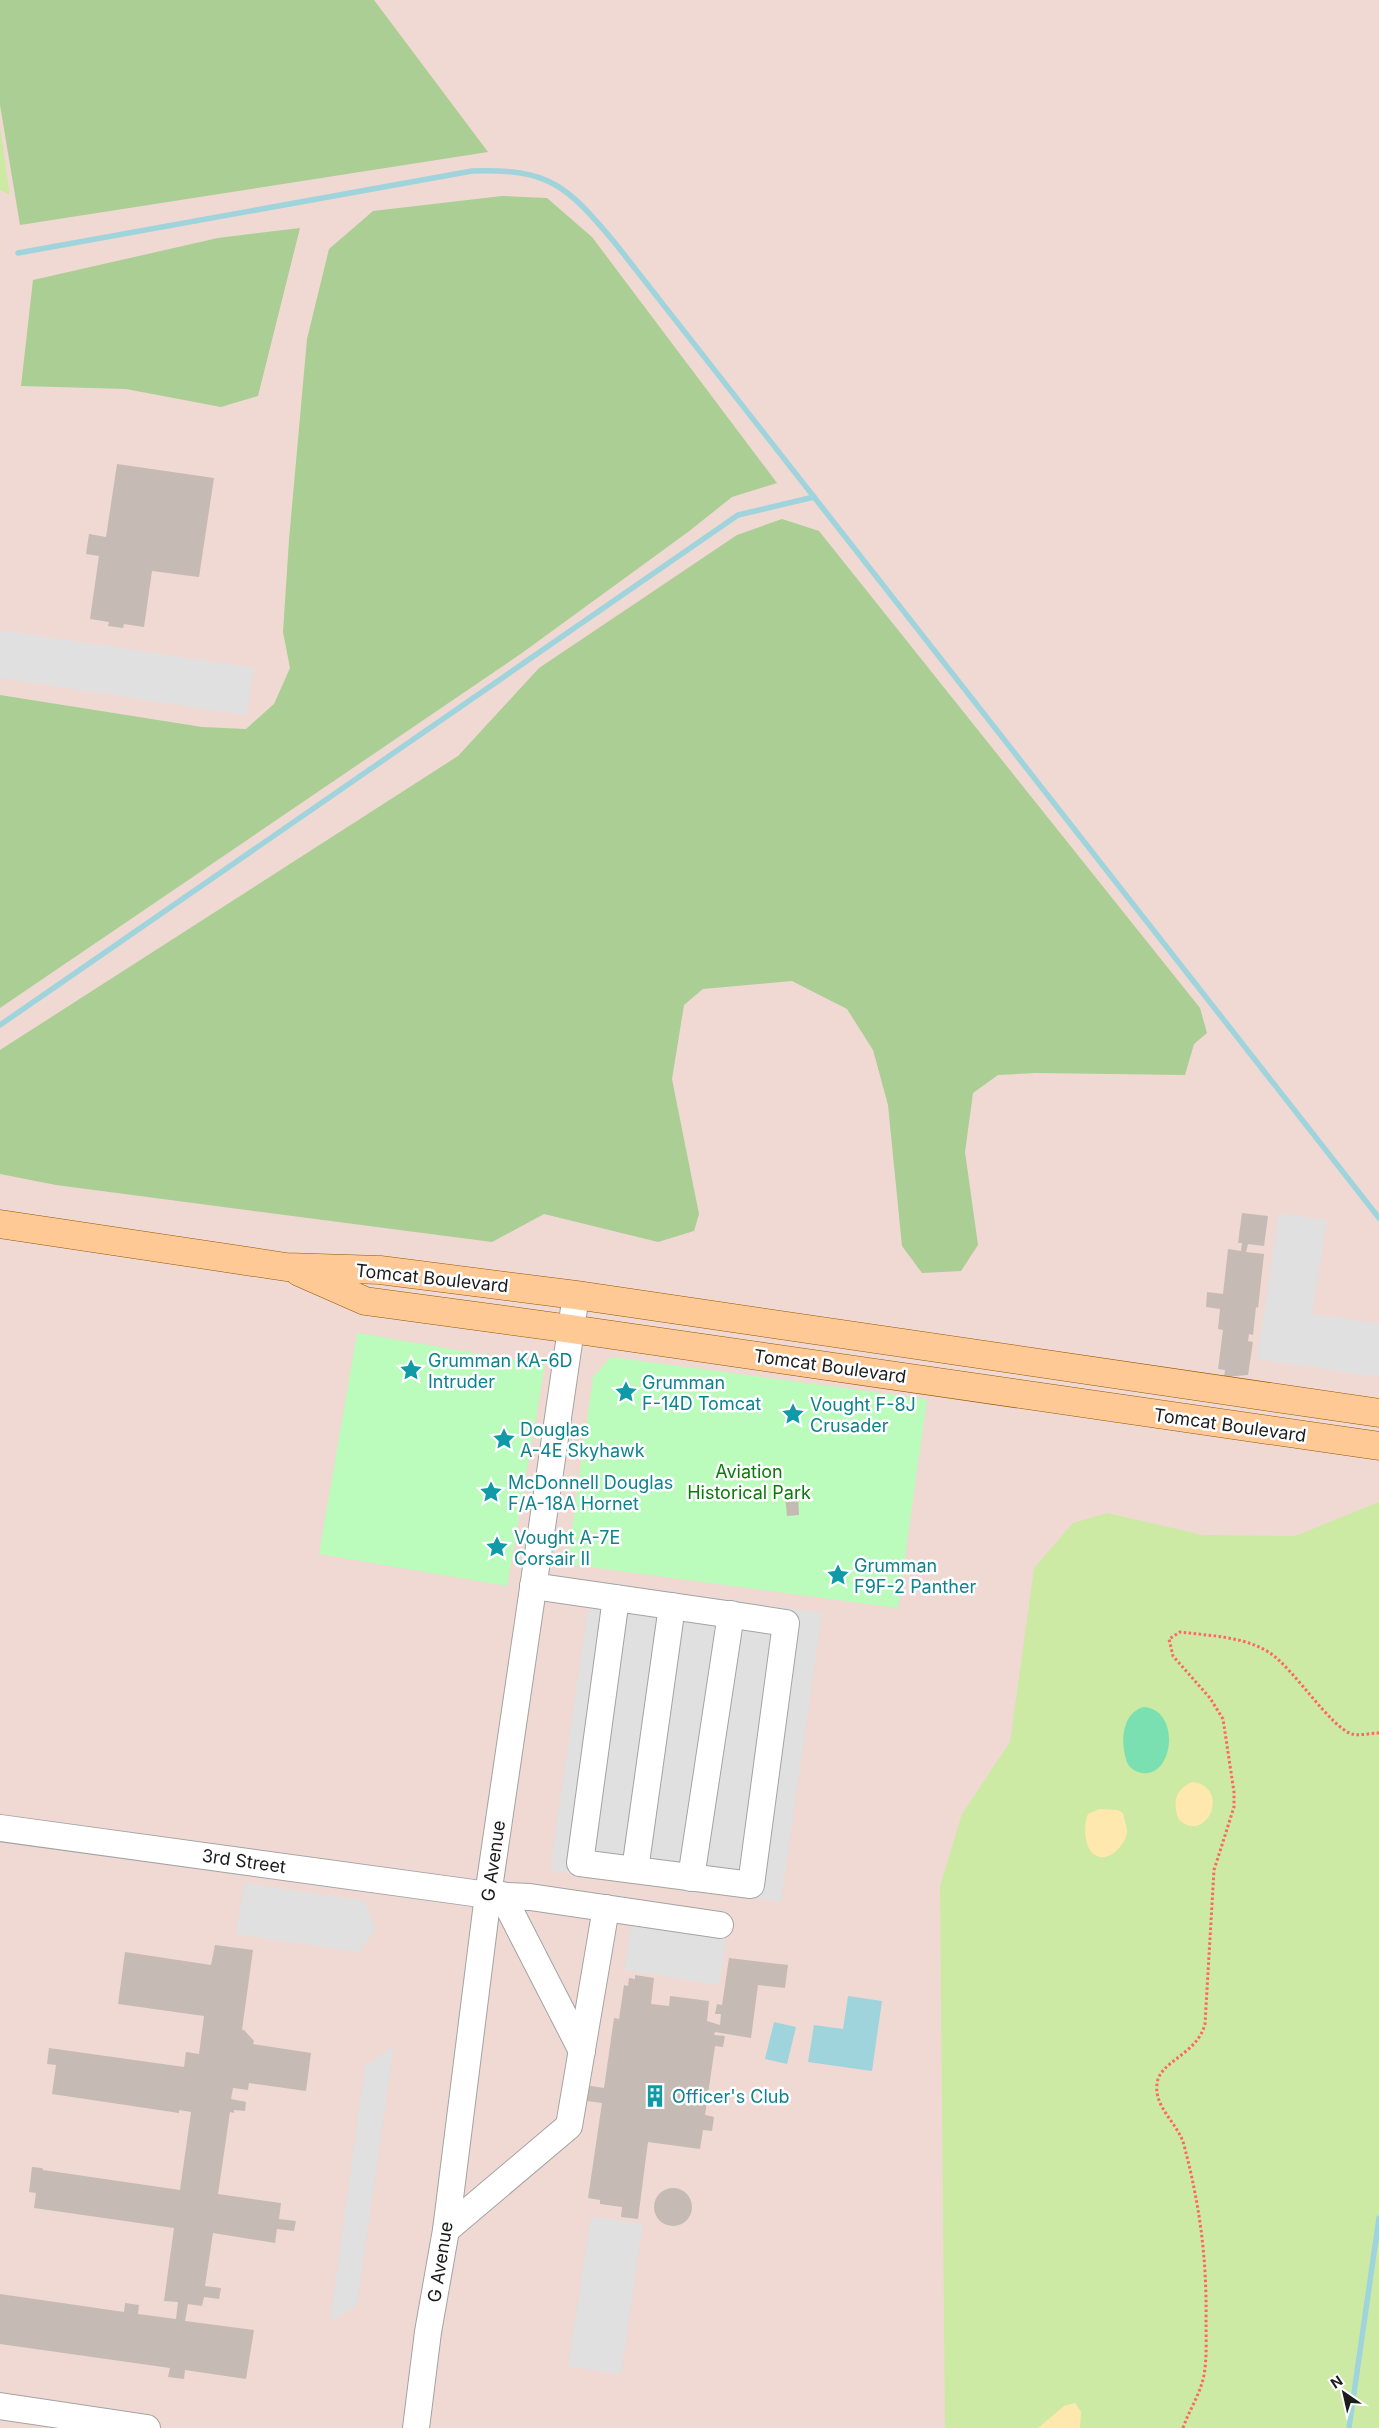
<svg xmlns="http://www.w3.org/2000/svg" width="1379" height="2428" viewBox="0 0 1379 2428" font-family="Inter,sans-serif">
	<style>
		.military { fill: #f0d9d3 }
		.grass { fill: #cceaa4 }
		.forest { fill: #aace94 }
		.sand { fill: #ffe8ad }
		.park { fill: #bbfbbb }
		.pitch { fill: #7be0b1 }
		.parking { fill: #e0e0e0 }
		.water { fill: #9fd4dd }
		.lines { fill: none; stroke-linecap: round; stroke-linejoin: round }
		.stream { stroke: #9fd4dd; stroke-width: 5.5 }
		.building { fill: #c5bab4 }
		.minor-casing { stroke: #a3a3a3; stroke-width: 28 }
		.major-casing { stroke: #935700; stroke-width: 29 }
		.path { stroke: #fe6662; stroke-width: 3; stroke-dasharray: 2.5 2.5; stroke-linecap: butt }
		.minor { stroke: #fff; stroke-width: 26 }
		.major { stroke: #fec995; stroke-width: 28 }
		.labels { text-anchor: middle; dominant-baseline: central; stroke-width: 5; stroke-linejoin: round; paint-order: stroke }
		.street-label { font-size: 18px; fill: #1c1c1c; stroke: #fff }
		.culture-label { font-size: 18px; fill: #0d838f; stroke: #fff; text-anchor: start }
		.park-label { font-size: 18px; fill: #087b09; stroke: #fff }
	</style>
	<rect width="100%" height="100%" fill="#eee8e1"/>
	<rect class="military" x="0" y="0" width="1379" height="2428"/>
	<g class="grass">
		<path d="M 0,126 L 10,195 L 0,190 Z"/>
		<path d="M 1379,1502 L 1379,2428 L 945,2428 L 940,1886 L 962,1814 L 1010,1742 L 1034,1568 L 1073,1523 L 1107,1513 L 1203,1535 L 1295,1536 Z"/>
	</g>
	<g class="forest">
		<path d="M 0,0 L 374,0 L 488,152 L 20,225 L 0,105 Z"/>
		<path d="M 502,196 L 547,198 L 592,237 L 777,483 L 732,497 L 688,532 L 522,653 L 0,1008 L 0,695 L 202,727 L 246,729 L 274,704 L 290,668 L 283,632 L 289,540 L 307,339 L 329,249 L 373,211 Z"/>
		<path d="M 300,228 L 258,396 L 221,407 L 126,389 L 21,386 L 33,280 L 218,238 Z"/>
		<path d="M 782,519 L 819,531 L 1200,1008 L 1207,1033 L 1194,1044 L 1185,1075 L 1036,1073 L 998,1075 L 973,1093 L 965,1152 L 978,1245 L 961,1271 L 922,1273 L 902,1246 L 888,1105 L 873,1050 L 847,1009 L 792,981 L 703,989 L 684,1005 L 672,1079 L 699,1214 L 694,1231 L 658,1242 L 544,1214 L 492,1242 L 56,1185 L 0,1174 L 0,1050 L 458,756 L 539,668 L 737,535 Z"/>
	</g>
	<g class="sand">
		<path d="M 1192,1782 C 1231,1786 1208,1845 1179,1820 C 1172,1802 1175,1790 1192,1782 Z"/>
		<path d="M 1099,1809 L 1118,1810 L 1123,1813 C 1124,1819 1127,1826 1127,1832 C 1126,1844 1110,1862 1097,1856 C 1084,1851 1083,1825 1088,1814 Z"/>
		<path d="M 1075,2403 L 1081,2412 L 1080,2428 L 1038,2428 L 1064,2406 Z"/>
	</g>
	<g class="park">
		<path d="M 357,1333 L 545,1365 L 507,1586 L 319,1554 Z"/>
		<path d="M 611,1357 L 927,1399 L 898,1608 L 567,1564 L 593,1377 Z"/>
	</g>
	<path class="pitch" d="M 1144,1707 C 1183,1710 1173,1784 1138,1772 C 1132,1770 1127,1765 1126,1759 C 1120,1740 1123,1712 1144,1707 Z"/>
	<g class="parking">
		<path d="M 0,630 L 254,668 L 246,715 L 0,678 Z"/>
		<path d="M 1279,1213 L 1327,1220 L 1312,1314 L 1379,1324 L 1379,1377 L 1257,1359 Z"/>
		<path d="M 592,1581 L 822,1613 L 781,1902 L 550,1870 Z"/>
		<path d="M 244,1883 L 364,1901 L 376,1928 L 359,1952 L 236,1934 Z"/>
		<path d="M 632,1920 L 727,1935 L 719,1985 L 624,1970 Z"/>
		<path d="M 394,2046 L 357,2305 L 330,2322 L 365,2066 Z"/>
		<path d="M 591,2217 L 643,2224 L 621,2374 L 568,2366 Z"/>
	</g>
	<g class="water">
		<path d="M 848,1996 L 882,2001 L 872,2071 L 808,2062 L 814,2025 L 843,2029 Z"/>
		<path d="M 774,2022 L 796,2027 L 787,2064 L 765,2059 Z"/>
	</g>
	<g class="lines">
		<g class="stream">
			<path d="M 18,253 L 472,171 C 550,168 567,186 615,243 L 1379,1218"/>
			<path d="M 0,1025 L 738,515 L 814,497"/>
			<path d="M 1349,2428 L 1379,2218"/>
		</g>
	</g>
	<g class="building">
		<path d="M 117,464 L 214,478 L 199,577 L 152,571 L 144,627 L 124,624 L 123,628 L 108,626 L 109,622 L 90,619 L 99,556 L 86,554 L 89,534 L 106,537 Z"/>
		<path d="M 1242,1213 L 1268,1216 L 1264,1246 L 1248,1244 L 1246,1252 L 1264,1254 L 1258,1308 L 1256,1307 L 1253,1335 L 1249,1334 L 1248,1341 L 1253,1342 L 1248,1375 L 1224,1377 L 1225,1370 L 1218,1369 L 1223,1330 L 1218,1329 L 1220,1309 L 1206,1307 L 1207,1292 L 1223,1294 L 1228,1249 L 1241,1251 L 1242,1243 L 1238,1243 Z"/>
		<path d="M 798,1494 L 799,1515 L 787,1516 L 785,1495 Z"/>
		<path d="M 215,1945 L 253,1950 L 242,2030 L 244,2030 L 254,2041 L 253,2044 L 311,2053 L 306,2091 L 249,2083 L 248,2090 L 233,2088 L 231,2099 L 246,2102 L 245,2111 L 234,2110 L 234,2113 L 230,2112 L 218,2194 L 281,2203 L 279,2219 L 296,2221 L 294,2231 L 277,2229 L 275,2243 L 213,2233 L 205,2286 L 221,2288 L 219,2299 L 204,2297 L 202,2306 L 188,2304 L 185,2321 L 254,2330 L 246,2379 L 185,2370 L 184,2379 L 168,2377 L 170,2368 L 0,2344 L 0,2294 L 124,2312 L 125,2303 L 139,2305 L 138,2314 L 176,2319 L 178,2302 L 164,2301 L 174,2228 L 34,2208 L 36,2193 L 29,2192 L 32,2167 L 42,2168 L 43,2170 L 180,2190 L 191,2112 L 179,2110 L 179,2113 L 52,2094 L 56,2065 L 47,2064 L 49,2048 L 184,2067 L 186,2052 L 199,2054 L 204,2016 L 118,2004 L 125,1952 L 211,1965 Z"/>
		<path d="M 729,1958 L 788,1965 L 785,1988 L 758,1985 L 751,2038 L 715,2032 L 714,2035 L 725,2036 L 723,2047 L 715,2046 L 705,2115 L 714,2117 L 712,2131 L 703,2130 L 700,2149 L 648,2142 L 638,2219 L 621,2217 L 622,2207 L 600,2204 L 600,2200 L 588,2198 L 602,2103 L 563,2098 L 565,2082 L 604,2088 L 614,2018 L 619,2019 L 624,1985 L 628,1986 L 629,1978 L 635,1979 L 635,1975 L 654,1978 L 651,2004 L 669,2006 L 670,1996 L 709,2001 L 707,2021 L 720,2025 L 721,2014 L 715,2014 L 717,2004 L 722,2005 Z"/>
		<circle cx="673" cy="2207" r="19"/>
	</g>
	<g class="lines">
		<defs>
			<g id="minor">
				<path d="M 533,1586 C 618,1598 702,1610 786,1623 L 751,1885 L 580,1863 L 616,1598"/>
				<path d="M 0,1828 L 488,1895 L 530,1897 L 720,1925"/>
				<path d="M 635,1870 L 672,1606"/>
				<path d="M 691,1878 L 731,1614"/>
				<path d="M 502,1895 L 582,2051"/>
				<path d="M 446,2230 L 569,2126 L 606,1908"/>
				<path d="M 0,2406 L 147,2428"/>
				<path d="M 416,2428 L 428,2332 L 446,2230 L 488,1895 L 576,1295"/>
			</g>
			<g id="major">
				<path d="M 0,1224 L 286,1267 L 380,1270 L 576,1295 L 1379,1413"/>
				<path d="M 299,1272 L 365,1301 L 571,1329 L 1379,1446"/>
			</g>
		</defs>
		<use href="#minor" class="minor-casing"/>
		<use href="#major" class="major-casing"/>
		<path class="path" d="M 1183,2428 C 1189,2410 1200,2395 1204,2375 C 1207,2358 1206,2339 1206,2322 C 1207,2259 1200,2206 1184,2145 C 1178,2123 1154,2108 1157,2084 C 1159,2061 1197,2055 1205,2024 L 1214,1870 L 1234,1807 L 1234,1792 L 1223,1719 L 1210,1698 L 1173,1656 L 1169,1639 L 1180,1632 C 1210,1636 1244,1636 1270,1653 C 1294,1669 1331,1728 1352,1734 C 1360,1736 1371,1733 1379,1733"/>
		<use href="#minor" class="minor"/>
		<use href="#major" class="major"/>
	</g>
	<defs>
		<symbol id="sight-bare" viewBox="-9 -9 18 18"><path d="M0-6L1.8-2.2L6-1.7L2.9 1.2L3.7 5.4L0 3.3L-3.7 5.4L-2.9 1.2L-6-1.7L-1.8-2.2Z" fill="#0f9aa8" stroke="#fff" stroke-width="2.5" paint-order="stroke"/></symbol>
		<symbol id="building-bare" viewBox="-9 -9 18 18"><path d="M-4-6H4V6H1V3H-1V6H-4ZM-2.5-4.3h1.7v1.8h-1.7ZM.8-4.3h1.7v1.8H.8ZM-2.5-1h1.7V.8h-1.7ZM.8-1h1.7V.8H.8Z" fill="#0f9aa8" stroke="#fff" stroke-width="2.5" paint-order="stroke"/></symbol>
	</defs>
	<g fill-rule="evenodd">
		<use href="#sight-bare" x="395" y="1354" width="32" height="32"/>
		<use href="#sight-bare" x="610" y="1376" width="32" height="32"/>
		<use href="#sight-bare" x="777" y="1398" width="32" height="32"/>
		<use href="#sight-bare" x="488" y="1423" width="32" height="32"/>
		<use href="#sight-bare" x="475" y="1476" width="32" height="32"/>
		<use href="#sight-bare" x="481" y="1531" width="32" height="32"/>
		<use href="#sight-bare" x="822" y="1559" width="32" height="32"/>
		<use href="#building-bare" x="639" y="2080" width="32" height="32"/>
	</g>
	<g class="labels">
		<g class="street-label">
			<text transform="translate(432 1278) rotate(6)">Tomcat Boulevard</text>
			<text transform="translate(830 1366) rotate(8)">Tomcat Boulevard</text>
			<text transform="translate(1230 1425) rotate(8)">Tomcat Boulevard</text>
			<text transform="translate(244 1861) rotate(8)">3rd Street</text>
			<text transform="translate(493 1861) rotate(-82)">G Avenue</text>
			<text transform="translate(440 2262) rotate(-81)">G Avenue</text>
		</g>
		<g class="culture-label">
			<text x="428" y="1360">Grumman KA-6D<tspan x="428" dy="21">Intruder</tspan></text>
			<text x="642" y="1382">Grumman<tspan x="642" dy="21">F-14D Tomcat</tspan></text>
			<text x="810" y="1404">Vought F-8J<tspan x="810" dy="21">Crusader</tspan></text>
			<text x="520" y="1429">Douglas<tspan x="520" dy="21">A-4E Skyhawk</tspan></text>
			<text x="508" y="1482">McDonnell Douglas<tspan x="508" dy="21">F/A-18A Hornet</tspan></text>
			<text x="514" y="1537">Vought A-7E<tspan x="514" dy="21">Corsair II</tspan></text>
			<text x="854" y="1565">Grumman<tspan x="854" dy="21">F9F-2 Panther</tspan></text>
			<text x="672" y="2096">Officer's Club</text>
		</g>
		<g class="park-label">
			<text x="749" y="1471">Aviation<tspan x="749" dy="21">Historical Park</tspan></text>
		</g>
	</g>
	<g transform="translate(1344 2393) rotate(326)" stroke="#ffffff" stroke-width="4" paint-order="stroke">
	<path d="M0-4L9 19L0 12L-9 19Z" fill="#1c1c1c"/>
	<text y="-8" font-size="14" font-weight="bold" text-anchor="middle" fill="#1c1c1c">N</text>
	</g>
</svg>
